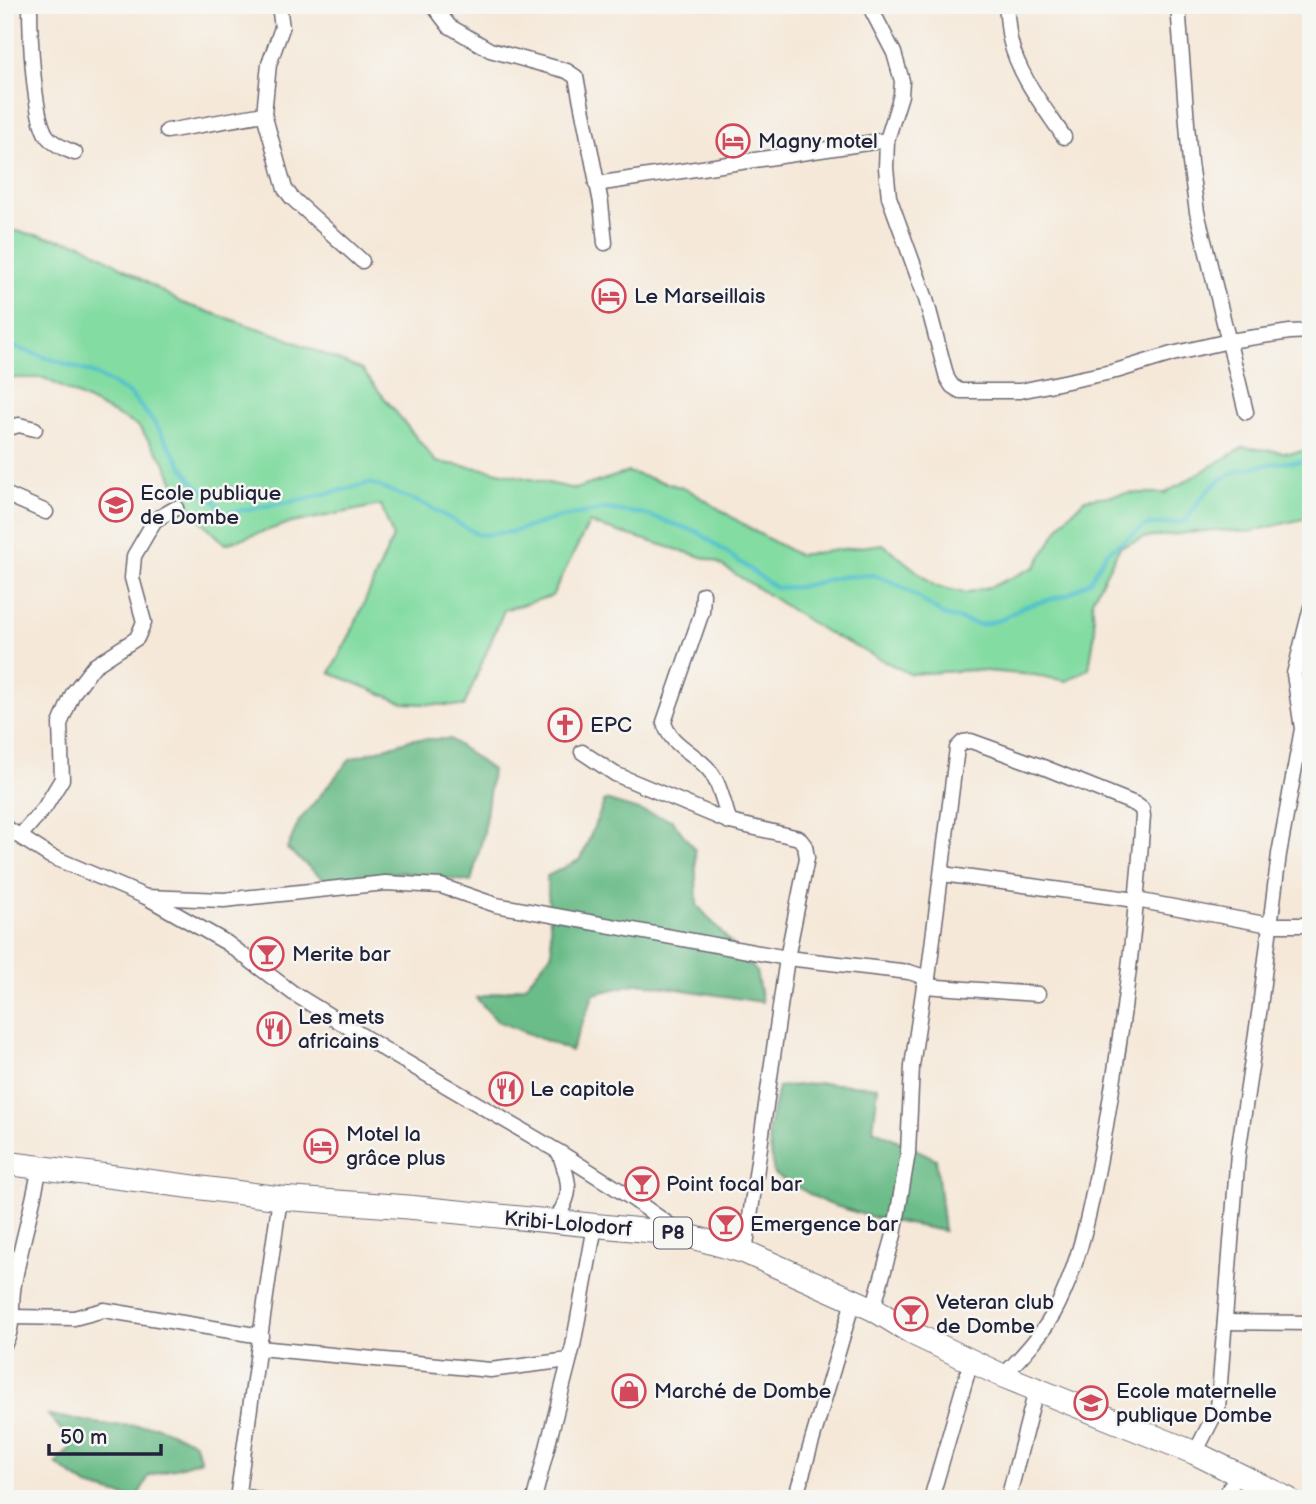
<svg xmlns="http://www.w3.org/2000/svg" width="1316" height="1504" viewBox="0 0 1316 1504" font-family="'Balsamiq Sans',sans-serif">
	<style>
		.green { fill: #83dca2; stroke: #527f6e; stroke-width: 2 }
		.forest { fill: #6abc88; stroke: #466f62; stroke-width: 2 }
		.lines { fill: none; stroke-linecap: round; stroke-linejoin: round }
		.stream { stroke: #55c3cb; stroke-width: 4.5 }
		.minor-casing { stroke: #6c6772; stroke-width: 17 }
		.primary-casing { stroke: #6c6772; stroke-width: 25 }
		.minor { stroke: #fff; stroke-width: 14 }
		.primary { stroke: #fff; stroke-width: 23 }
		.labels { text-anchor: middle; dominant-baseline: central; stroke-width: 5; stroke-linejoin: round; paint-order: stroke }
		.shield { fill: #f6f6f2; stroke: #626272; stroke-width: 2 }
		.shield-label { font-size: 19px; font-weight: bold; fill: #22223b }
		.poi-label { font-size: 21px; fill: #22223b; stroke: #f6f6f2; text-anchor: start }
		.street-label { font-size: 21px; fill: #22223b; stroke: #f6f6f2 }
	</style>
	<rect width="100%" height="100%" fill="#f6f6f2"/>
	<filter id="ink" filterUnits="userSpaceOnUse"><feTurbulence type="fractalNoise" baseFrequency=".0143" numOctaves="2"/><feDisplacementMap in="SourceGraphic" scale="14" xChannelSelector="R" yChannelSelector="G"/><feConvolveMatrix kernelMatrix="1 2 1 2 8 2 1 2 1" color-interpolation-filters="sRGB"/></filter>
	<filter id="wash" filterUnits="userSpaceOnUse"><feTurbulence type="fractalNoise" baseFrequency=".00686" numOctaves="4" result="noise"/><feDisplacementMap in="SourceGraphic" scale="28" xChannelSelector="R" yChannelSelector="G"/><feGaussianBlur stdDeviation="1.57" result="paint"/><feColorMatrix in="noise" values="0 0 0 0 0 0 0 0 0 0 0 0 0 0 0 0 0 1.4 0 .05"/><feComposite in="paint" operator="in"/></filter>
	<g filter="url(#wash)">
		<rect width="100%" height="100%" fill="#f5e8d8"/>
		<path class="green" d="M 5,225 L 10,230 L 82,244 L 182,303 L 281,336 L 362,370 L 436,462 L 485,469 L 575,489 L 628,472 L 687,489 L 754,531 L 798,555 L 883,544 L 935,586 L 965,593 L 993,586 L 1035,567 L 1064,520 L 1085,499 L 1131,493 L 1165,493 L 1244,447 L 1291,453 L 1311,450 L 1311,517 L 1249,532 L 1213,530 L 1143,538 L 1120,547 L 1092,600 L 1095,632 L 1089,668 L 1067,681 L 1034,675 L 973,670 L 910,674 L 826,632 L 715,561 L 589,523 L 552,596 L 504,610 L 464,706 L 404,703 L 330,673 L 351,633 L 393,537 L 381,505 L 287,524 L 225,544 L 182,502 L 166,464 L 138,426 L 44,378 L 5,378 Z"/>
		<g class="forest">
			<path d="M 413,739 L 450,739 L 492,770 L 484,832 L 471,882 L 400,872 L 327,882 L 287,849 L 299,821 L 350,759 Z"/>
			<path d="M 605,800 L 672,820 L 695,850 L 697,905 L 756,971 L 762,1002 L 639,983 L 594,994 L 571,1051 L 497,1021 L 476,998 L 525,986 L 552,953 L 547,876 L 581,859 Z"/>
			<path d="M 821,1083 L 878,1087 L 873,1129 L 936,1159 L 944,1231 L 871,1217 L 826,1203 L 774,1174 L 768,1133 L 778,1087 Z"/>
			<path d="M 48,1415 L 107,1425 L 156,1426 L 194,1442 L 201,1460 L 149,1476 L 136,1499 L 87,1486 L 56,1464 L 74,1444 Z"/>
		</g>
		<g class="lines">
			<path class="stream" d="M 5,344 L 93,373 L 130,394 L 153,421 L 190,478 L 226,513 L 306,499 L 370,483 L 426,505 L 479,535 L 512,532 L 557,518 L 606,509 L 644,514 L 698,532 L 776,588 L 798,587 L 840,577 L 873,575 L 893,582 L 918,597 L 943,615 L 981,625 L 1003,619 L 1022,607 L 1067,595 L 1090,581 L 1106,553 L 1146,525 L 1185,522 C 1194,508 1206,489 1220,480 C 1244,464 1283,462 1311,461"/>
		</g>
	</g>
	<g filter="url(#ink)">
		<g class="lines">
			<defs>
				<g id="minor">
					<path d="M 30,5 C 30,32 33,116 47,136 C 53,144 65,149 75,153"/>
					<path d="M 433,5 L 449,26 L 490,50 L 567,71 L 576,77 L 601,203 L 605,243"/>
					<path d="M 869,5 L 894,53 L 902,81 L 901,95 L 887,140 L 886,168 L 889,197 L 926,299 L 947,378 L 952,386 L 960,391 L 1020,391 L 1116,371 L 1172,354 L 1229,341 L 1290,332 L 1311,331"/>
					<path d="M 1006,5 C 1007,16 1008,28 1010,39 C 1018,75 1044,107 1064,137"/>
					<path d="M 1178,5 L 1190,163 L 1197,212 L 1246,412"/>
					<path d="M 264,114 L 285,189 L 292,198 L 362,261"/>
					<path d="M 167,131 L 264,114 L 269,64 L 282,28 L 279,5"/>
					<path d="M 596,184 L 887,140"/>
					<path d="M 5,429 L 19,425 L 35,429"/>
					<path d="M 5,494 L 46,512"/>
					<path d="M 703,594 L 702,612 L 664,722 C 670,746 695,752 709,770 C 720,782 724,806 730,822 L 799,838 L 805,846 L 807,858 L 787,958 L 745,1252"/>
					<path d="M 582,752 L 615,774 L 730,822"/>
					<path d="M 5,827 L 50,856 L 146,897 L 227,943 L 293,993 L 387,1051 L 559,1152 L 630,1197 L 678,1231"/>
					<path d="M 20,836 L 45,807 L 62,779 L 60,724 L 73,693 L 94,666 L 137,638 L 144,622 L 132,578 L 134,556 L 155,520 L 176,508"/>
					<path d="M 942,874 L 1136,900 L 1270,925 L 1311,925"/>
					<path d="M 146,897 L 224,900 L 385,883 L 441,886 L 496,905 L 787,958 L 909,972 L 928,978"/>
					<path d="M 924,986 L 1038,994"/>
					<path d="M 554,1223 C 574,1191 570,1186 559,1152"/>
					<path d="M 873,1309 L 894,1235 L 908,1153 L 912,1066 L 924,986 L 928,978 L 957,748 L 963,742 L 971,741 L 1043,767 L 1135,804 L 1142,809 L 1143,816 C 1136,923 1123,1031 1104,1137 C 1093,1194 1084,1252 1058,1305 C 1045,1332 1023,1355 1003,1376"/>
					<path d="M 11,1317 L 74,1318 L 104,1310 L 261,1336"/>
					<path d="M 1225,1322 L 1311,1323"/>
					<path d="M 5,1343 C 15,1326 10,1303 14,1284 C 21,1244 33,1206 40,1166"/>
					<path d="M 259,1348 L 490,1370 L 569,1360"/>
					<path d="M 1195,1453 L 1218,1408 L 1238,1153 L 1260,1007 L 1279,854 L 1302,729 L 1294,674 L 1311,607"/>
					<path d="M 237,1495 L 258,1499"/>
					<path d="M 237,1499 L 280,1198"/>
					<path d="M 534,1499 L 573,1346 L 595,1226"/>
					<path d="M 795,1499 L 853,1301"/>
					<path d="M 931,1499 L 971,1361"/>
					<path d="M 1008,1499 L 1036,1390"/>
					<path d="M 1223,1499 L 1238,1474"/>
				</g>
				<path id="primary" d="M 5,1163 L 280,1198 L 408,1207 L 682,1234 L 745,1252 L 873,1309 L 914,1334 L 1003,1376 L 1195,1453 L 1288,1499"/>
			</defs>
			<use href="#minor" class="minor-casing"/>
			<use href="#primary" class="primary-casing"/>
			<use href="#minor" class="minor"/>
			<use href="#primary" class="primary"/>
		</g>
	</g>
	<defs>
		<symbol id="hotel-ring" viewBox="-11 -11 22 22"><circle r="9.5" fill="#f6f6f2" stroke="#d1495b" stroke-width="1.5"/><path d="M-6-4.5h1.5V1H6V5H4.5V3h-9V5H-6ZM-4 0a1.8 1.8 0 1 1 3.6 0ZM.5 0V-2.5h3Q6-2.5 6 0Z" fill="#d1495b"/></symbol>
		<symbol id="school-ring" viewBox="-11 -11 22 22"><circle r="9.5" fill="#f6f6f2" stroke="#d1495b" stroke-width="1.5"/><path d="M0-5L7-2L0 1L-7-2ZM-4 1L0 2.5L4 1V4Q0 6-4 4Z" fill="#d1495b"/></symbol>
		<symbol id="church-ring" viewBox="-11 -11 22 22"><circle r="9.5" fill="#f6f6f2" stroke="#d1495b" stroke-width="1.5"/><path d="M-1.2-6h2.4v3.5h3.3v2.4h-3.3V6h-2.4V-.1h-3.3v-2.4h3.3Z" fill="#d1495b"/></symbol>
		<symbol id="bar-ring" viewBox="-11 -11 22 22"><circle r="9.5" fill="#f6f6f2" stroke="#d1495b" stroke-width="1.5"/><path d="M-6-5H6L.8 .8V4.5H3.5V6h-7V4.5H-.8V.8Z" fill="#d1495b"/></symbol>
		<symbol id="restaurant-ring" viewBox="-11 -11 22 22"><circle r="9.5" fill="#f6f6f2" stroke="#d1495b" stroke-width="1.5"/><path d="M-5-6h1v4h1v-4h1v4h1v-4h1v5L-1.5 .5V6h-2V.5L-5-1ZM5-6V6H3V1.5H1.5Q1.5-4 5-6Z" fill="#d1495b"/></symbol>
		<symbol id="shop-ring" viewBox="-11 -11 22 22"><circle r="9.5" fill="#f6f6f2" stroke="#d1495b" stroke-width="1.5"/><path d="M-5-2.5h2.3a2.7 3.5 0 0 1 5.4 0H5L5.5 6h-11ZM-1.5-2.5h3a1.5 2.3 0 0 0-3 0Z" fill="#d1495b"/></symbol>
	</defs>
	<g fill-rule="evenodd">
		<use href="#hotel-ring" x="714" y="122" width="38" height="38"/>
		<use href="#hotel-ring" x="590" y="277" width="38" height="38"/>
		<use href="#school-ring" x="97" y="486" width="38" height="38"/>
		<use href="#church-ring" x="546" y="706" width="38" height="38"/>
		<use href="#bar-ring" x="248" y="935" width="38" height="38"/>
		<use href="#restaurant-ring" x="255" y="1010" width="38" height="38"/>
		<use href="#restaurant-ring" x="487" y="1070" width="38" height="38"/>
		<use href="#hotel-ring" x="302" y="1127" width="38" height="38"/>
		<use href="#bar-ring" x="623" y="1165" width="38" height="38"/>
		<use href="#bar-ring" x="707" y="1205" width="38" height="38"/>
		<use href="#bar-ring" x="892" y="1295" width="38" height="38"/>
		<use href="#shop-ring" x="610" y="1372" width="38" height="38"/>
		<use href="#school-ring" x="1072" y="1384" width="38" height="38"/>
	</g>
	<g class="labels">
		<rect class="shield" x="654" y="1217.5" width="38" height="31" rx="5"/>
		<g class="shield-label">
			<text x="673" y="1233">P8</text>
		</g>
		<g class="poi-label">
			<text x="758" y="141">Magny motel</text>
			<text x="634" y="296">Le Marseillais</text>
			<text x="140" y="493">Ecole publique<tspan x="140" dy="24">de Dombe</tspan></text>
			<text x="590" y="725">EPC</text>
			<text x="292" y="954">Merite bar</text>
			<text x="298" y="1017">Les mets<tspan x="298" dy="24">africains</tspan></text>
			<text x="530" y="1089">Le capitole</text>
			<text x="346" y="1134">Motel la<tspan x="346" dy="24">grâce plus</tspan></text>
			<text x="666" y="1184">Point focal bar</text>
			<text x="750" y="1224">Emergence bar</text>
			<text x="936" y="1302">Veteran club<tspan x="936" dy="24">de Dombe</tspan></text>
			<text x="654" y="1391">Marché de Dombe</text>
			<text x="1116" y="1391">Ecole maternelle<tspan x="1116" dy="24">publique Dombe</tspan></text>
		</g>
		<g class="street-label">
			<text transform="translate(568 1224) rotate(5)">Kribi-Lolodorf</text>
		</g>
	</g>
	<rect width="1316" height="1504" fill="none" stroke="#f6f6f2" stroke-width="28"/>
	<path d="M49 1444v10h112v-10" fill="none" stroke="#22223b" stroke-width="3.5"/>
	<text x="60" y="1444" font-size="21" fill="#22223b" stroke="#f6f6f2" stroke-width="5" paint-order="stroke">50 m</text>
</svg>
